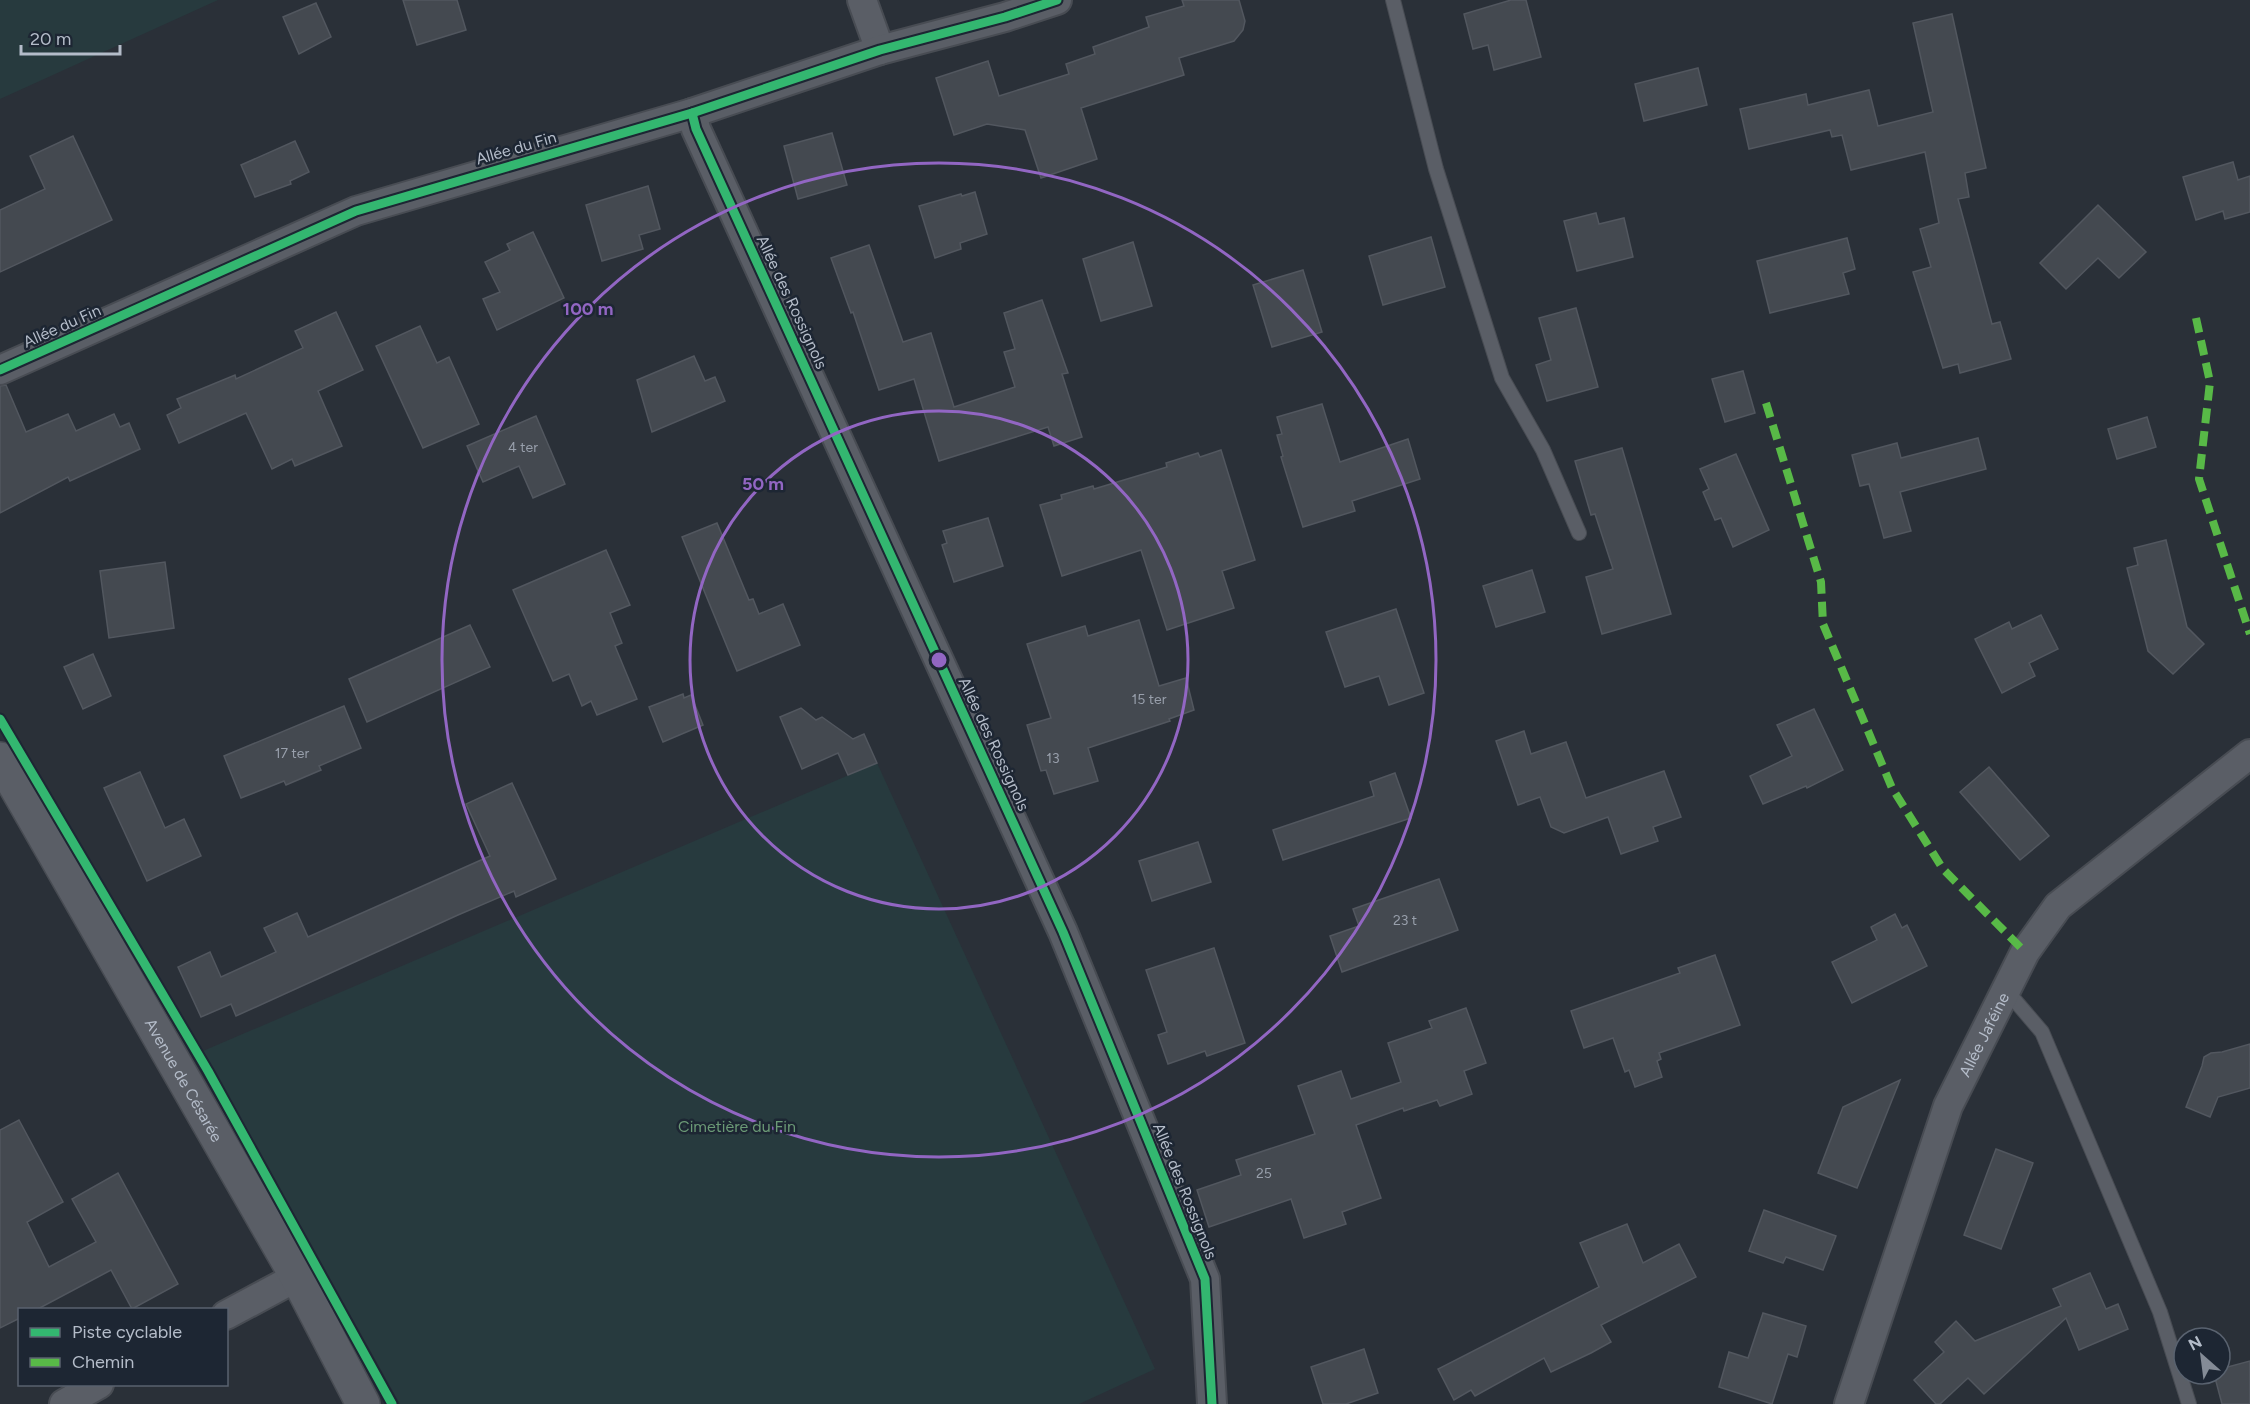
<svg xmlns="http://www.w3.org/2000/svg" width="2250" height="1404" viewBox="0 0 2250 1404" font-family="Figtree,sans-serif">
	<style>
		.green { fill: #273a3e }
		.building { fill: #444950; stroke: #52575f; stroke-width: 1.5 }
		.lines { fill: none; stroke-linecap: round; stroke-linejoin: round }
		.service-casing { stroke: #484c53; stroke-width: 16 }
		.minor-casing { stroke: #484c53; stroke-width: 32 }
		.tertiary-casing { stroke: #484c53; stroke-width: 36 }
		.service { stroke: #5a5e66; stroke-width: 14 }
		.minor { stroke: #5a5e66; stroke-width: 28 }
		.tertiary { stroke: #5a5e66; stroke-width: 33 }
		.quiet { stroke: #58b947; stroke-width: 8; stroke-dasharray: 15 8; stroke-linecap: butt }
		.cycleway-casing { stroke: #1d2633; stroke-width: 13 }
		.cycleway { stroke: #33b770; stroke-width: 9 }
		.ring { fill: none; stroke: #9266c3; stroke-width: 3 }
		.labels { text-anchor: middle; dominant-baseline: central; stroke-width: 5; stroke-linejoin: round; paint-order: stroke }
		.number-label { font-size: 14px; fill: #989fab }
		.street-label { font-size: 16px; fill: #b4bcc9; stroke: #1d2633 }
		.park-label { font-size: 16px; fill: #6b9a76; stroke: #1d2633 }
		.centre { fill: #9266c3; stroke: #1d2633; stroke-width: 3 }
		.ring-label { font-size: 18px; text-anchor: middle; font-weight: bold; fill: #9266c3; stroke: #1d2633; stroke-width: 5; stroke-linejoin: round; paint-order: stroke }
	</style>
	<rect width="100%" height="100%" fill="#2a3038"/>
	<g class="green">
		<path d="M 0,0 L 218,0 L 0,99 Z"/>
		<path d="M 877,763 L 1155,1369 L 1079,1404 L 400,1404 L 203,1051 Z"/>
	</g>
	<g class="building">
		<path d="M 403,0 L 457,0 L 466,30 L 417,45 Z"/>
		<path d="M 1182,0 L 1239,0 L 1245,21 L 1243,30 L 1234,41 L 1179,58 L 1184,75 L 1081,108 L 1097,159 L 1041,178 L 1025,130 L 987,124 L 954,135 L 936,78 L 988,61 L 999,96 L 1069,74 L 1066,64 L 1095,54 L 1093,47 L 1149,27 L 1146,17 L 1184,6 Z"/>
		<path d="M 1511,0 L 1526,0 L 1541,57 L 1494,70 L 1488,45 L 1473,49 L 1464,14 Z"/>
		<path d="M 316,3 L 331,37 L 299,54 L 283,17 Z"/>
		<path d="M 1952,14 L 1986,168 L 1965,173 L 1969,197 L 1958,199 L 1992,324 L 2000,322 L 2011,359 L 1960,373 L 1958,364 L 1943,368 L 1913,272 L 1931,267 L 1920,229 L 1939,223 L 1925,152 L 1851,170 L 1842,135 L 1832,137 L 1830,130 L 1749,149 L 1740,109 L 1806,94 L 1808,105 L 1869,90 L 1878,126 L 1933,112 L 1913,23 Z"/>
		<path d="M 1698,68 L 1707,105 L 1644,121 L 1635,84 Z"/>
		<path d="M 832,133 L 847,185 L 798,199 L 784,146 Z"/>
		<path d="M 73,136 L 112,220 L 0,272 L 0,210 L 45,189 L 30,156 Z"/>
		<path d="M 295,141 L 309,172 L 290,181 L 291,184 L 255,197 L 241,165 Z"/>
		<path d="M 2233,162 L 2238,180 L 2250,176 L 2250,212 L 2225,219 L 2223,211 L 2196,220 L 2183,177 Z"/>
		<path d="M 648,186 L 660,229 L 639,235 L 643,249 L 602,261 L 586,205 Z"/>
		<path d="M 975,192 L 987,234 L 960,243 L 961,249 L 935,258 L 919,206 L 961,194 L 962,196 Z"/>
		<path d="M 2098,205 L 2146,252 L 2119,278 L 2098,258 L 2066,289 L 2040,263 Z"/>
		<path d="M 1596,213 L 1599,224 L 1624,218 L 1633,257 L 1577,271 L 1564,221 Z"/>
		<path d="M 533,232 L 564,298 L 497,330 L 483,299 L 500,292 L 485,262 L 510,250 L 507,244 Z"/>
		<path d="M 1431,237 L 1445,287 L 1383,305 L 1369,256 Z"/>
		<path d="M 1847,238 L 1855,269 L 1843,273 L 1849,294 L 1770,313 L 1757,261 Z"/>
		<path d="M 1133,242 L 1152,306 L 1101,321 L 1083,259 Z"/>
		<path d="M 869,245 L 903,342 L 931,333 L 954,407 L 1015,387 L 1004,352 L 1015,349 L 1004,313 L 1042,300 L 1068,373 L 1062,374 L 1082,437 L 1054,446 L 1048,427 L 939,461 L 914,379 L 879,390 L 853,312 L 851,313 L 831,258 Z"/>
		<path d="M 1303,270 L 1322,332 L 1272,347 L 1253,285 Z"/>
		<path d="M 1576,308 L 1598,387 L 1547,401 L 1536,365 L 1551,360 L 1539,318 Z"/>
		<path d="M 336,312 L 363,370 L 318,391 L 342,446 L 295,466 L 292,459 L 272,469 L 246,413 L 179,443 L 167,415 L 181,408 L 177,399 L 235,375 L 236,379 L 303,348 L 295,331 Z"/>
		<path d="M 420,326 L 437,363 L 449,357 L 479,424 L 423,448 L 376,346 Z"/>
		<path d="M 694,356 L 705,381 L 715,377 L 725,401 L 652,432 L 637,380 Z"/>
		<path d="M 1743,371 L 1755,413 L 1725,422 L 1712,379 Z"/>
		<path d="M 6,385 L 26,432 L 68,414 L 76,431 L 114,414 L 120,427 L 129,423 L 140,449 L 70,481 L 68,477 L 0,513 L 0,386 Z"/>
		<path d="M 1322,404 L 1340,462 L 1408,439 L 1420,479 L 1352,501 L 1355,511 L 1303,527 L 1281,457 L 1283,456 L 1277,435 L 1282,434 L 1277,417 Z"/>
		<path d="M 536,416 L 565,484 L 533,498 L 519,466 L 483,482 L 467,446 Z"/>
		<path d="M 2147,417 L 2156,447 L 2117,459 L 2108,429 Z"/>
		<path d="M 1978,438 L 1986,469 L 1900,492 L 1911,531 L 1884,538 L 1869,484 L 1860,486 L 1852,455 L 1897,443 L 1901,458 Z"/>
		<path d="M 1622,448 L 1671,614 L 1602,634 L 1586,577 L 1613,569 L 1595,514 L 1591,515 L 1575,461 Z"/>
		<path d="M 1221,450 L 1255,560 L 1222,571 L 1234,608 L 1167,630 L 1141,550 L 1062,576 L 1040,505 L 1062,499 L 1061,495 L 1093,486 L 1094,489 L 1167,467 L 1166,463 L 1198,453 L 1200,457 Z"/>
		<path d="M 1736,454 L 1769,530 L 1733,547 L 1721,518 L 1715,520 L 1703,492 L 1709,489 L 1700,469 Z"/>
		<path d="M 988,518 L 1003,566 L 954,582 L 942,545 L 947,543 L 943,531 Z"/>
		<path d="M 717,523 L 749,600 L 753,599 L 759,614 L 783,604 L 800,645 L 737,671 L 682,537 Z"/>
		<path d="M 2166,540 L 2187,627 L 2204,644 L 2173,674 L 2148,651 L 2127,568 L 2138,565 L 2134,548 Z"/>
		<path d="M 606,550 L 630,605 L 610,613 L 622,643 L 615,646 L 637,699 L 597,715 L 591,701 L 582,706 L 569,674 L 553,681 L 513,590 Z"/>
		<path d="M 165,562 L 174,628 L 109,638 L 100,571 Z"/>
		<path d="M 1532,570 L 1545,612 L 1496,627 L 1483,586 Z"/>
		<path d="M 1396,609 L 1424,693 L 1389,705 L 1379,676 L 1345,687 L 1326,632 Z"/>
		<path d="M 2041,615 L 2058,649 L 2029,663 L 2035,676 L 2002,693 L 1975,639 L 2009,622 L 2012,629 Z"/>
		<path d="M 1139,620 L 1159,686 L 1186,678 L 1194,710 L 1169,719 L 1170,721 L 1088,748 L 1098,781 L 1054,794 L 1046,770 L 1041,771 L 1027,725 L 1051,718 L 1027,644 L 1085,626 L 1088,636 Z"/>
		<path d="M 470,625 L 490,667 L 367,722 L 349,679 Z"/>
		<path d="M 93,654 L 111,696 L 83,709 L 64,667 Z"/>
		<path d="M 683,694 L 684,698 L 691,695 L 703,725 L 663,742 L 649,707 Z"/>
		<path d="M 344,706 L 361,748 L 319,766 L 321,770 L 286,785 L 284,781 L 241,798 L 224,756 Z"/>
		<path d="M 801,708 L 816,720 L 822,717 L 853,739 L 864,734 L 877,763 L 848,775 L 838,753 L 802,769 L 780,717 Z"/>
		<path d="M 1814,709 L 1843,770 L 1807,788 L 1806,786 L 1763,804 L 1750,776 L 1792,756 L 1777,725 Z"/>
		<path d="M 1524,731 L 1531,754 L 1566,742 L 1586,798 L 1664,771 L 1681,817 L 1653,827 L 1658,841 L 1621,854 L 1608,817 L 1564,833 L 1551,827 L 1540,797 L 1518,805 L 1496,741 Z"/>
		<path d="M 1989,767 L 2049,836 L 2020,860 L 1960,792 Z"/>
		<path d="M 140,772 L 165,828 L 184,819 L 201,856 L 147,881 L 104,788 Z"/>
		<path d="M 1395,773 L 1411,818 L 1283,860 L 1273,830 L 1374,796 L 1370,782 Z"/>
		<path d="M 512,783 L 556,879 L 516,897 L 514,891 L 458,915 L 236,1016 L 231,1004 L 201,1017 L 178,967 L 210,952 L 221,977 L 276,952 L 264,928 L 297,913 L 308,937 L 490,856 L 466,804 Z"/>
		<path d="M 1198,842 L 1211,882 L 1152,901 L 1139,861 Z"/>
		<path d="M 1439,879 L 1458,930 L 1342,972 L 1330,936 L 1359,926 L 1353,909 Z"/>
		<path d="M 1895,914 L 1902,928 L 1907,925 L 1927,966 L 1852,1003 L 1832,962 L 1877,940 L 1871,927 Z"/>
		<path d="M 1214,948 L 1245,1043 L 1207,1056 L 1205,1051 L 1168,1064 L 1158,1035 L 1167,1032 L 1146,970 Z"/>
		<path d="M 1715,955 L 1740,1025 L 1659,1053 L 1661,1059 L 1657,1061 L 1662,1077 L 1635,1087 L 1629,1070 L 1625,1072 L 1613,1038 L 1584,1048 L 1571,1011 L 1680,973 L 1678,968 Z"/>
		<path d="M 1466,1008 L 1486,1063 L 1464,1071 L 1472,1094 L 1440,1106 L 1437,1100 L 1404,1111 L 1403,1108 L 1356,1125 L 1381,1198 L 1342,1212 L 1346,1224 L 1304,1238 L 1291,1199 L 1209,1227 L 1197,1190 L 1241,1175 L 1236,1160 L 1315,1134 L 1298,1086 L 1341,1071 L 1351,1099 L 1401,1082 L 1388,1043 L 1432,1028 L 1429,1021 Z"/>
		<path d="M 2250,1044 L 2250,1088 L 2218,1097 L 2210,1117 L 2186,1107 L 2202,1066 L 2204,1057 L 2211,1053 L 2222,1052 Z"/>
		<path d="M 1900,1080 L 1857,1188 L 1818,1173 L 1843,1107 Z"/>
		<path d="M 19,1120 L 63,1202 L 27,1222 L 49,1267 L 96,1242 L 72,1199 L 118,1173 L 178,1284 L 132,1309 L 111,1270 L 36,1310 L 20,1310 L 20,1318 L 0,1328 L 0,1130 Z"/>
		<path d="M 1996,1149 L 2033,1163 L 2001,1249 L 1964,1235 Z"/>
		<path d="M 1764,1210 L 1836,1236 L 1823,1270 L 1786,1257 L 1783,1263 L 1749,1251 Z"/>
		<path d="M 1627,1224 L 1643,1263 L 1679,1244 L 1696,1277 L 1601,1325 L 1611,1342 L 1591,1353 L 1551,1372 L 1544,1358 L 1475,1396 L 1471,1390 L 1454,1400 L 1438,1369 L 1599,1287 L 1580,1243 Z"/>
		<path d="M 2090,1273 L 2106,1309 L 2118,1304 L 2128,1329 L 2079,1350 L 2066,1318 L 1984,1394 L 1968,1378 L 1940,1404 L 1936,1404 L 1914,1380 L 1944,1352 L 1935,1342 L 1956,1321 L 1975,1341 L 2061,1306 L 2053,1289 Z"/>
		<path d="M 1763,1313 L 1806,1326 L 1797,1357 L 1788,1354 L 1772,1404 L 1719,1387 L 1729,1352 L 1748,1358 Z"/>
		<path d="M 1364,1349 L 1378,1393 L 1346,1404 L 1323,1404 L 1311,1367 Z"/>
		<path d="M 2250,1361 L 2250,1404 L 2222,1404 L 2214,1374 L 2220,1374 L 2220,1369 Z"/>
	</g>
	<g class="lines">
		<defs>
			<g id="service">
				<path d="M 1393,0 L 1436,169 L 1502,378 L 1543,450 L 1579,533"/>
				<path d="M 2006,990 L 2042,1032 L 2160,1312 L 2189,1404"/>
			</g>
			<g id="minor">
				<path d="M 862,0 L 880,50"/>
				<path d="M 692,113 L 696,129 L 1063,932 L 1205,1279 L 1212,1404"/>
				<path d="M 0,370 L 356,211 L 692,113 L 880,50 L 1005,17 L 1057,0"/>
				<path d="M 226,1315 L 297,1277"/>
				<path d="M 64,1404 L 99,1384"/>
				<path id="s1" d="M 1849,1404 L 1948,1106 L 2025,952 L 2058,906 L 2250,754"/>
			</g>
			<g id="tertiary">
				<path id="s2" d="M 0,759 L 297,1277 L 363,1404"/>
			</g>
		</defs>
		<use href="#service" class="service-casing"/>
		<use href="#minor" class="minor-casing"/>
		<use href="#tertiary" class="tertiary-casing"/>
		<use href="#service" class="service"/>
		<use href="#minor" class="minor"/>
		<use href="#tertiary" class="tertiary"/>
		<g class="quiet">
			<path d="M 2196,318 L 2210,382 L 2199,479 L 2250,634"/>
			<path d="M 1766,403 L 1821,582 L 1823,624 L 1892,788 L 1943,869 L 2025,952"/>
		</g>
		<defs>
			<g id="cycleway">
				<path d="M 692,113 L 696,129 L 1063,932 L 1205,1279 L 1212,1404"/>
				<path d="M 0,370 L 356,211 L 692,113 L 880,50 L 1005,17 L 1057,0"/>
				<path d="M 0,719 L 208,1071 L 392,1404"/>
			</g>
		</defs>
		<use href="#cycleway" class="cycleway-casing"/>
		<use href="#cycleway" class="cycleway"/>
	</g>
	<g class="ring">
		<circle cx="939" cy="660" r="249"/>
		<circle cx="939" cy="660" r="497"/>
	</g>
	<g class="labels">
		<g class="number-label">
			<text x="523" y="447">4 ter</text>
			<text x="1149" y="699">15 ter</text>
			<text x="292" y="753">17 ter</text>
			<text x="1053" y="758">13</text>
			<text x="1405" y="920">23 t</text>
			<text x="1264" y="1173">25</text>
		</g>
		<g class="street-label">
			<text transform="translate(516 148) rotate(-16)">Allée du Fin</text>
			<text transform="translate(792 302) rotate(65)">Allée des Rossignols</text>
			<text transform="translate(62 326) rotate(-24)">Allée du Fin</text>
			<text transform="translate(994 744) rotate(65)">Allée des Rossignols</text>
			<text stroke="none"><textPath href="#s1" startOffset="394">Allée Jaféine</textPath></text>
			<text stroke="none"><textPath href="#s2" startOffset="370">Avenue de Césarée</textPath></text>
			<text transform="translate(1185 1191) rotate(68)">Allée des Rossignols</text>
		</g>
		<g class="park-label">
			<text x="737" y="1126">Cimetière du Fin</text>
		</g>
	</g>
	<circle cx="939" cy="660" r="9" class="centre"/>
	<g class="ring-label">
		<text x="588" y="315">100 m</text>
		<text x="763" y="490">50 m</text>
	</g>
	<rect x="18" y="1308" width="210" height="78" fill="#1d2633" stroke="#59626f" stroke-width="1.5"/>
	<rect x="30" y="1328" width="30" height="9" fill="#33b770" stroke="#59626f" stroke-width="1.5"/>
	<text x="72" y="1338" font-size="18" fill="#b4bcc9">Piste cyclable</text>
	<rect x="30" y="1358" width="30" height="9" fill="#58b947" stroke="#59626f" stroke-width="1.5"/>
	<text x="72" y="1368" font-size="18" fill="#b4bcc9">Chemin</text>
	<g transform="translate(2202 1356) rotate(332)"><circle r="28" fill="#1d2633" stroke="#59626f" stroke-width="1.5"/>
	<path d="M0-4.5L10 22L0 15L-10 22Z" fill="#848b96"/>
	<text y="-9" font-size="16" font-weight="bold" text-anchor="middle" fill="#b4bcc9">N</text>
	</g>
	<path d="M21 45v9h99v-9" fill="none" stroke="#b4bcc9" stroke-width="3"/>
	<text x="30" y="45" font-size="18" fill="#b4bcc9" stroke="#1d2633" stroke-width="4.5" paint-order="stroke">20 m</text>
</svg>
